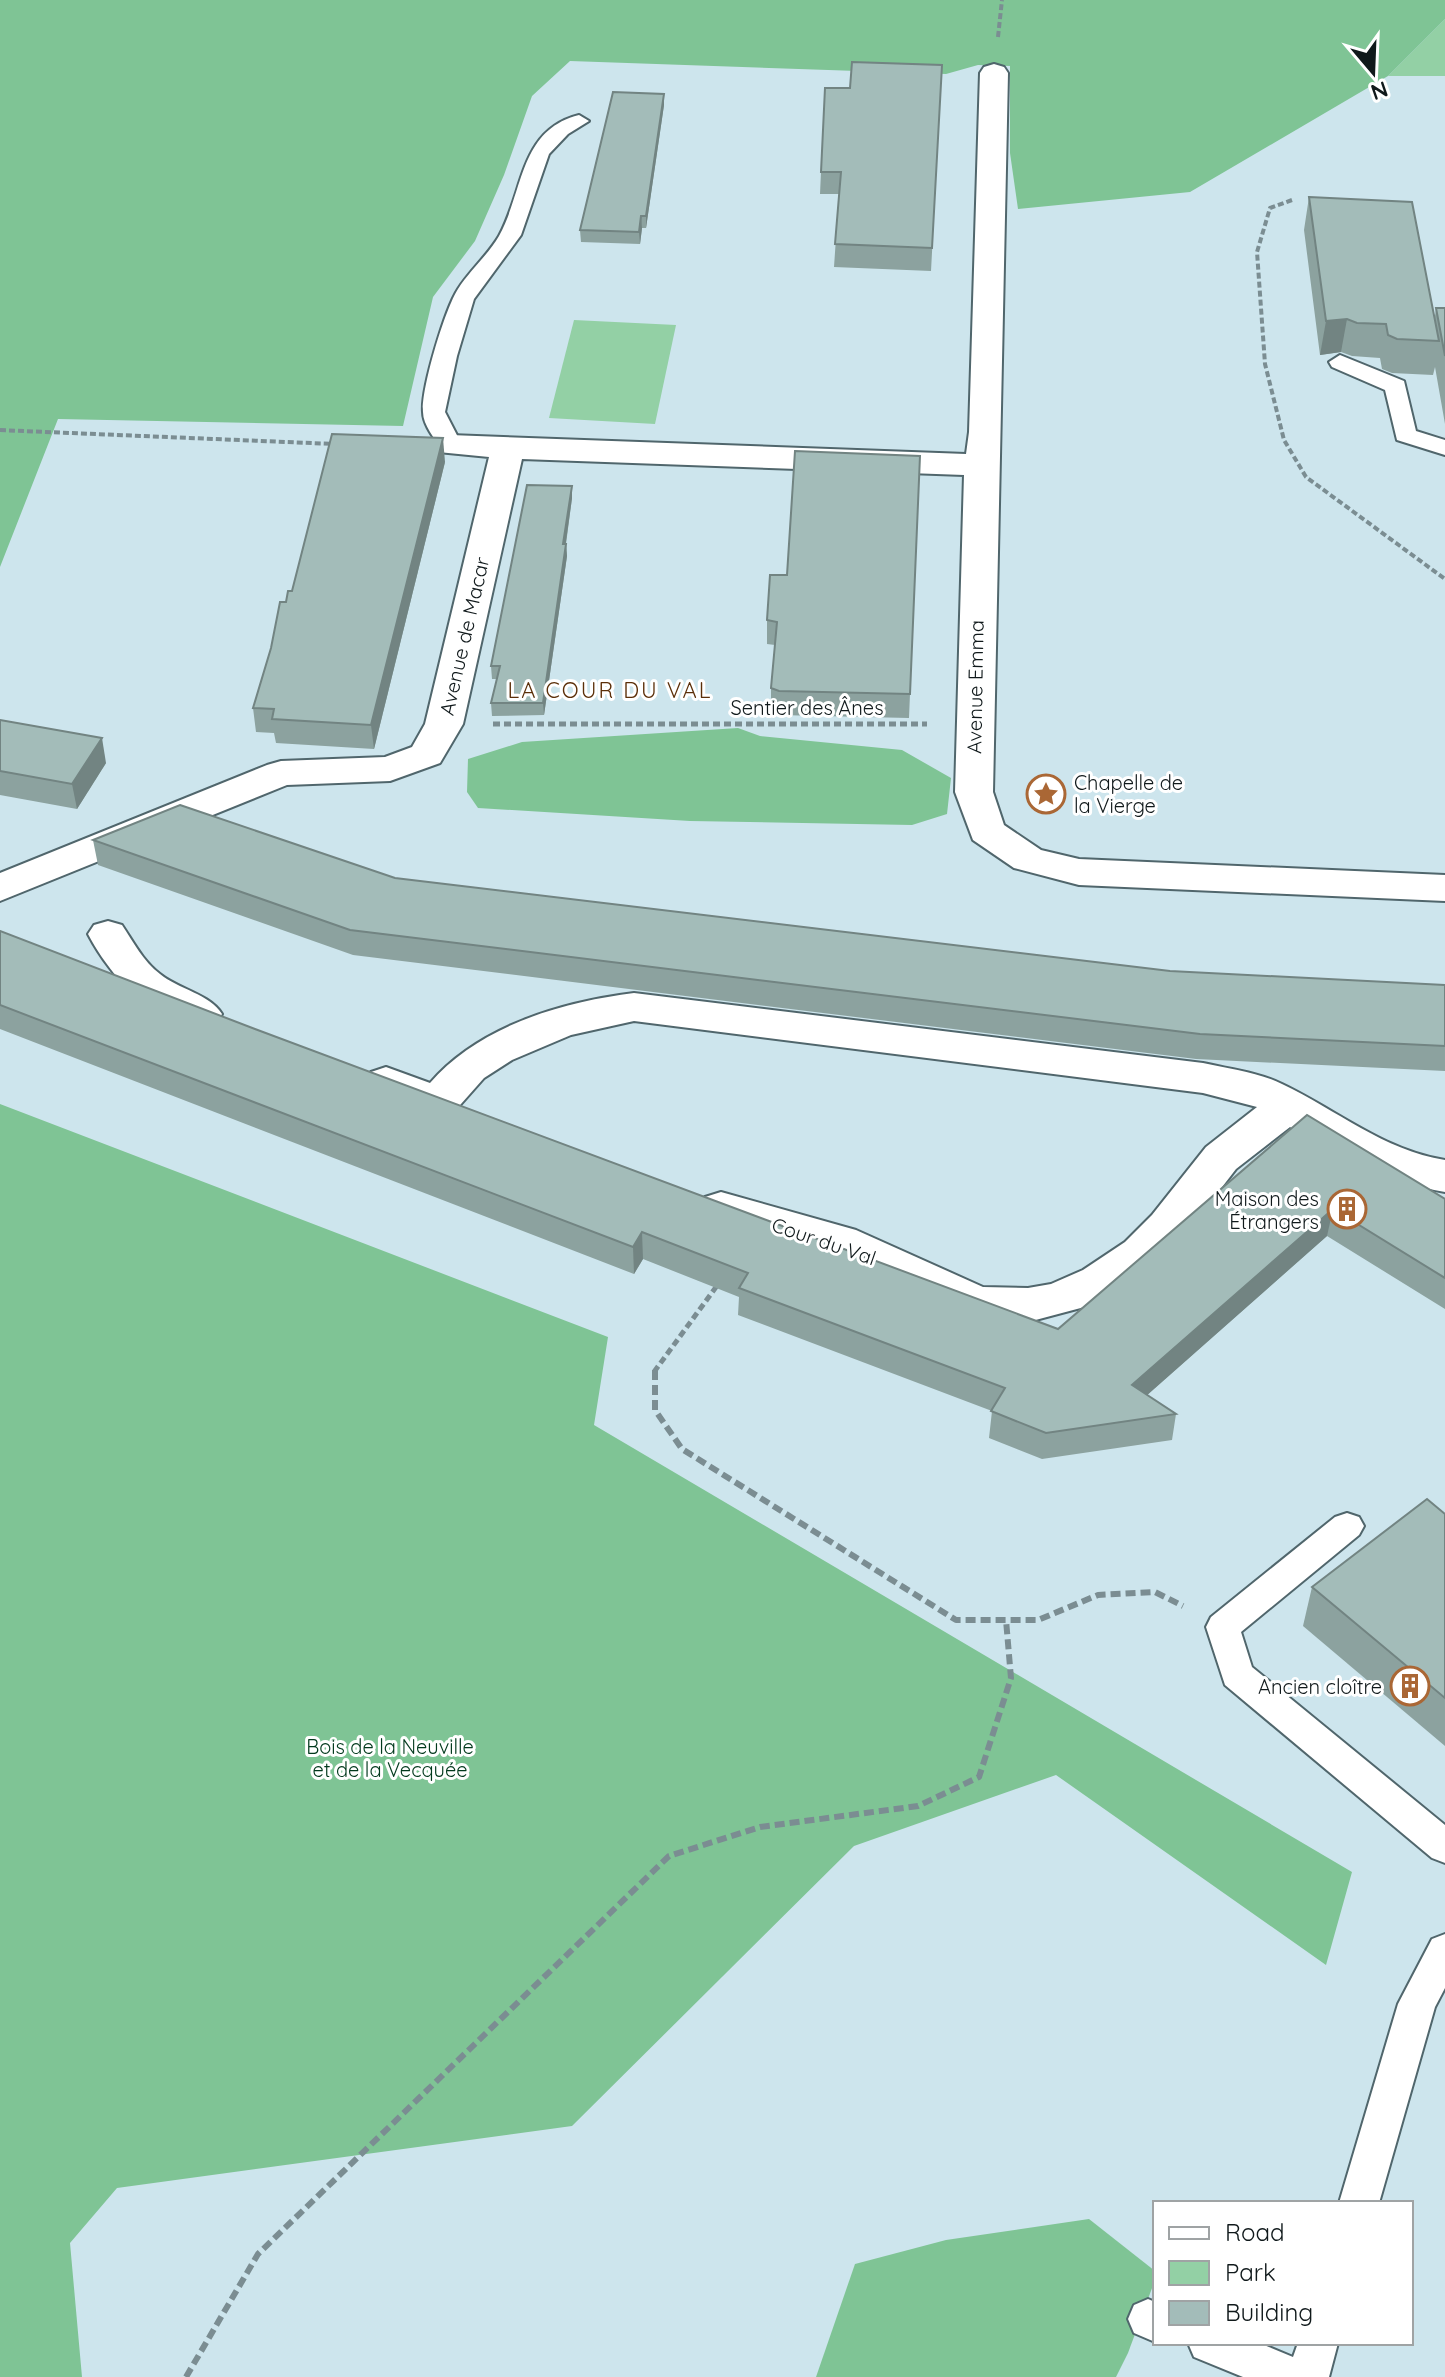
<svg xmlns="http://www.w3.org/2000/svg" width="1445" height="2377" viewBox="0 0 1445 2377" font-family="Quicksand,sans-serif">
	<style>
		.green { fill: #93d0a5 }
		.forest { fill: #7fc495 }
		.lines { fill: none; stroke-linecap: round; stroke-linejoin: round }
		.lane-casing { stroke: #50666c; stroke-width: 4 }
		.street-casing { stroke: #50666c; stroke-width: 4 }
		.path-far2 { stroke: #7b8d92; stroke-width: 4; stroke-dasharray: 6 3; stroke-linecap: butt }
		.path-far1 { stroke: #7b8d92; stroke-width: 5; stroke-dasharray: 7 4; stroke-linecap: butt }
		.path { stroke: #7b8d92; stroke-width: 6; stroke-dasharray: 10 5; stroke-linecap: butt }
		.lane { fill: #fff; fill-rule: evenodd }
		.street { fill: #fff; fill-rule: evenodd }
		.wall { fill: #8ca29f }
		.shaded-wall { fill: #728482 }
		.building { fill: #a3bcb9; stroke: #728482; stroke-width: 2 }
		.labels { text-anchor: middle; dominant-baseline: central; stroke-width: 6; stroke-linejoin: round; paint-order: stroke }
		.street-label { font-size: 20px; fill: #10191b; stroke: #fff }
		.poi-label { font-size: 20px; fill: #10191b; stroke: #fff; text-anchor: end }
		.park-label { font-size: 20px; fill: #01391c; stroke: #fff }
		.neighbourhood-label { font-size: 22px; letter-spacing: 2px; fill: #5b2f09; stroke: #fff }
	</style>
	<rect width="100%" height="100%" fill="#cde5ed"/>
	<g class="green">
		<path d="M 1445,19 L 1445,76 L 1388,76 Z"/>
		<path d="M 574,320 L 676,325 L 655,424 L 549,418 Z"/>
	</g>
	<g class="forest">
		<path d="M 0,0 L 1445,0 L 1445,19 L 1388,76 L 1190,192 L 1018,209 L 1010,153 L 1010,66 L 978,65 L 946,74 L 570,61 L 532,96 L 504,175 L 475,241 L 433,297 L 403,426 L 58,419 L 0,567 Z"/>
		<path d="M 738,728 L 760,736 L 902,750 L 951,778 L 947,814 L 912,825 L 690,821 L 478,808 L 467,792 L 468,759 L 522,742 Z"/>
		<path d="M 0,1104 L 608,1337 L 594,1425 L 1352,1872 L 1326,1965 L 1056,1775 L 854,1846 L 572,2126 L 117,2188 L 70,2243 L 82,2377 L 0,2377 Z"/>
		<path d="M 1089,2219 L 1155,2271 L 1155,2280 L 1128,2353 L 1116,2377 L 816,2377 L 855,2264 L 946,2240 Z"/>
	</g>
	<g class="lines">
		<defs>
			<g id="lane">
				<path d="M 579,115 L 589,121 L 568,134 L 549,154 L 521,235 L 474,299 L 457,356 L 445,412 L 462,445 L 458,450 L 442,450 C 435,439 423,425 423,412 C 421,389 445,309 458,289 C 470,270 488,255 499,236 C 524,191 519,130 579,115 Z"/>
				<path d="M 1340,355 L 1404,381 L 1416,431 L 1445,440 L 1445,455 L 1397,440 L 1385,390 L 1332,367 L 1329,362 Z"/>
				<path d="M 1347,1513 L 1359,1517 L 1364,1526 L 1359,1535 L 1241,1632 L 1252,1667 L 1445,1825 L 1445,1863 L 1432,1858 L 1225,1685 L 1206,1627 L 1211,1617 L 1335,1517 Z"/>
				<path d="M 1445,1934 L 1445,1988 L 1435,2007 L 1379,2203 L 1339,2203 L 1398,2004 L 1432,1939 Z"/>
				<path d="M 1148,2299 L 1155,2302 L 1155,2342 L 1134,2333 L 1128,2319 L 1134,2305 Z"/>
				<path d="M 1188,2343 L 1259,2343 L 1293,2357 L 1298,2343 L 1338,2343 L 1329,2377 L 1243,2377 L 1194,2357 Z"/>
			</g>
			<g id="street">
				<path d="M 994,64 L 1004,67 L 1008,73 L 993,792 L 1004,825 L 1041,850 L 1079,859 L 1445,875 L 1445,901 L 1079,885 L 1014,868 L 973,840 L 955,792 L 964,475 L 522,459 L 463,724 L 440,763 L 390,781 L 287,785 L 0,901 L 0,873 L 267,765 L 281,761 L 385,757 L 412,747 L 425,724 L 489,457 L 438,452 L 433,445 L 438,438 L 450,435 L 966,454 L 969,432 L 980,73 L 984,67 Z"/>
				<path d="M 108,921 L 122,925 C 134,943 143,961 160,974 C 178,989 210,994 222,1014 L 216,1024 C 162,1039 110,976 88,934 L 94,925 Z"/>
				<path d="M 634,993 L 1203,1063 C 1229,1069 1258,1072 1282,1084 C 1337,1110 1383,1150 1445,1160 L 1445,1192 C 1387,1182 1340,1158 1290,1127 L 1236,1169 L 1175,1248 L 1137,1281 L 1092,1305 L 1028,1322 L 1002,1323 L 961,1315 L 826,1254 L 705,1219 L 699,1208 L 705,1197 L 721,1192 L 856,1230 L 983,1287 L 1028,1288 L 1051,1284 L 1083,1270 L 1125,1242 L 1152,1215 L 1206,1147 L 1257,1107 L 1203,1093 L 634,1021 L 571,1035 L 512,1060 L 484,1078 L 453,1113 L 438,1117 L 371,1092 L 365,1082 L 371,1072 L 386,1067 L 430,1083 C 479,1026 562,1002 634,993 Z"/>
			</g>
		</defs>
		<use href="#lane" class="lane-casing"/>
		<use href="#street" class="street-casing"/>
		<g class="path-far2">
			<path d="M 998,37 L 1002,0"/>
			<path d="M 1292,200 L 1270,208 L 1257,252 L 1265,364 L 1284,440 L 1306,477 L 1445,579"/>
			<path d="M 0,430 L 333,444"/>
		</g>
		<g class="path-far1">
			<path d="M 493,724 L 927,724"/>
			<path d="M 654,1372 L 719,1283"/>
		</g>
		<g class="path">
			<path d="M 655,1370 L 655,1410 L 682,1449 L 956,1620 L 1038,1620 L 1098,1595 L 1155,1592 L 1183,1606"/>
			<path d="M 186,2377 L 258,2254 L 669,1856 L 760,1827 L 918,1806 L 979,1777 L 1011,1678 L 1006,1620"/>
		</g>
		<use href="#lane" class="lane"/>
		<use href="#street" class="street"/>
	</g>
	<g class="wall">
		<path d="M 942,65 L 931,271 L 834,267 L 839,194 L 820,194 L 821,172 Z"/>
		<path d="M 664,105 L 646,228 L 642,228 L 640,244 L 581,242 L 580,230 Z"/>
		<path d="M 1309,197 L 1435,316 L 1436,308 L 1445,308 L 1445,424 L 1435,367 L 1433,375 L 1392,373 L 1382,369 L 1380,358 L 1352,356 L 1341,352 L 1320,355 L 1304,230 Z"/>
		<path d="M 920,456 L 909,718 L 778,715 L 771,712 L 771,688 L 775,645 L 767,644 L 767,620 L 787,575 Z"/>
		<path d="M 445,462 L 374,749 L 276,743 L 274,733 L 256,732 L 253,708 L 286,602 Z"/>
		<path d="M 572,486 L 572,498 L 566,544 L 567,556 L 544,715 L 492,716 L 491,703 L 497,679 L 492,679 L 491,666 Z"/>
		<path d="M 0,720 L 106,763 L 77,809 L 0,795 Z"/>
		<path d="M 93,840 L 395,878 L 1170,971 L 1445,985 L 1445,1071 L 1196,1059 L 353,955 L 98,865 Z"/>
		<path d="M 0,931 L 255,1029 L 1058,1329 L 1307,1115 L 1445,1199 L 1445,1309 L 1327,1236 L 1147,1395 L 1176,1414 L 1172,1440 L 1042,1459 L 989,1438 L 992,1411 L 738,1315 L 739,1297 L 643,1259 L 634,1274 L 0,1029 Z"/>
		<path d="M 1445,1514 L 1445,1746 L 1303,1626 L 1312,1587 Z"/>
	</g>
	<g class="shaded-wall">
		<path d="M 664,94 L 664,105 L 646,228 L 646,216 Z"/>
		<path d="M 641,216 L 642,228 L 640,244 L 639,232 Z"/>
		<path d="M 1347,319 L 1341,352 L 1320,355 L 1326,321 Z"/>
		<path d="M 443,438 L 445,462 L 374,749 L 371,725 Z"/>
		<path d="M 572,486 L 572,498 L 564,556 L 563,544 Z"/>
		<path d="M 566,544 L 567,556 L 544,715 L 543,703 Z"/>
		<path d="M 102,738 L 106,763 L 77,809 L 72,784 Z"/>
		<path d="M 1333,1209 L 1327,1236 L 1128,1412 L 1132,1385 Z"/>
		<path d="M 642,1232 L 643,1259 L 634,1274 L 633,1247 Z"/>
	</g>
	<g class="building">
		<path d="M 852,62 L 942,65 L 932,248 L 835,244 L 841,172 L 821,172 L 825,88 L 850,88 Z"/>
		<path d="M 613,92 L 664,94 L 646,216 L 641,216 L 639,232 L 580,230 Z"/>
		<path d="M 1309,197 L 1412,202 L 1439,341 L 1397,339 L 1388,335 L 1386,324 L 1357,323 L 1347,319 L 1326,321 Z"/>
		<path d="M 1436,308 L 1445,308 L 1445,356 Z"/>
		<path d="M 332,434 L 443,438 L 371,725 L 272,719 L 274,709 L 253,708 L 271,648 L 280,602 L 286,602 L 288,591 L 292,591 Z"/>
		<path d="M 795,451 L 920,456 L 910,694 L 779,691 L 771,688 L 777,622 L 767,620 L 770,575 L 787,575 Z"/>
		<path d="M 527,485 L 572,486 L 563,544 L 566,544 L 543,703 L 491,703 L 500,666 L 491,666 Z"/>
		<path d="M 0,720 L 102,738 L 72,784 L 0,771 Z"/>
		<path d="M 180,805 L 395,878 L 1170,971 L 1445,985 L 1445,1046 L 1200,1034 L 350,930 L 93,840 Z"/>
		<path d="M 0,931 L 255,1029 L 1058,1329 L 1307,1115 L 1445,1199 L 1445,1278 L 1333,1209 L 1132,1385 L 1176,1414 L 1046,1433 L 991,1411 L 1005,1388 L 739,1288 L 748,1273 L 642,1232 L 633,1247 L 0,1005 Z"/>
		<path d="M 1427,1499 L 1445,1514 L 1445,1698 L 1312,1587 Z"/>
	</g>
	<defs>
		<symbol id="sight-ring" viewBox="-11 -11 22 22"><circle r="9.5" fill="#fff" stroke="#aa6735" stroke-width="1.5"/><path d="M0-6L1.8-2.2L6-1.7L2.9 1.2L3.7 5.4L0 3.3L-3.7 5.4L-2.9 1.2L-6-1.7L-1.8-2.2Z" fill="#aa6735"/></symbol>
		<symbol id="building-ring" viewBox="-11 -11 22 22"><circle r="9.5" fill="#fff" stroke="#aa6735" stroke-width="1.5"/><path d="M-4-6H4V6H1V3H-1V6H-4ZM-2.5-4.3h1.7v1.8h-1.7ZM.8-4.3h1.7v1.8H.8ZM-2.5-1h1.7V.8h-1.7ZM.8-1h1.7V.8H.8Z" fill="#aa6735"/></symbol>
	</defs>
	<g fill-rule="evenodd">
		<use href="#sight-ring" x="1024" y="772" width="44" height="44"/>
		<use href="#building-ring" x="1325" y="1187" width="44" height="44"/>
		<use href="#building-ring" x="1388" y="1664" width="44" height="44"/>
	</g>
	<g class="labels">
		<g class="street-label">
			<text transform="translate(464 636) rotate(-77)">Avenue de Macar</text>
			<text transform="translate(975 687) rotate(-89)">Avenue Emma</text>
			<text x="807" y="707">Sentier des Ânes</text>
			<text transform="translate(824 1241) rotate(19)">Cour du Val</text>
		</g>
		<g class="poi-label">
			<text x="1074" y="782" text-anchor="start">Chapelle de<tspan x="1074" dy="23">la Vierge</tspan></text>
			<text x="1319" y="1198">Maison des<tspan x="1319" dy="23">Étrangers</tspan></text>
			<text x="1382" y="1686">Ancien cloître</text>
		</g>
		<g class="park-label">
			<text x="390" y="1746">Bois de la Neuville<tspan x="390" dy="23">et de la Vecquée</tspan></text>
		</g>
		<g class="neighbourhood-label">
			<text x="610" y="690">LA COUR DU VAL</text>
		</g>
	</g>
	<rect x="1153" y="2201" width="260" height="144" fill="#ffffff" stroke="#9fa3a4" stroke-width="2"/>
	<rect x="1169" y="2227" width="40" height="12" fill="#ffffff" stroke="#9fa3a4" stroke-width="2"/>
	<text x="1225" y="2241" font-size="24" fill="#10191b">Road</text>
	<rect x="1169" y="2261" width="40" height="24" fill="#93d0a5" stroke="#9fa3a4" stroke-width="2"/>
	<text x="1225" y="2281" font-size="24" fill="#10191b">Park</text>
	<rect x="1169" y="2301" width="40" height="24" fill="#a3bcb9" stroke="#9fa3a4" stroke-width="2"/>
	<text x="1225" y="2321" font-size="24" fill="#10191b">Building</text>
	<g transform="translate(1373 72) rotate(161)" stroke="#ffffff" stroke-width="6" paint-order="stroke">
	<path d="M0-6L14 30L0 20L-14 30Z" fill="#10191b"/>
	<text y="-12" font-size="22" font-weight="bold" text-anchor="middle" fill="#10191b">N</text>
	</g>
</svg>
